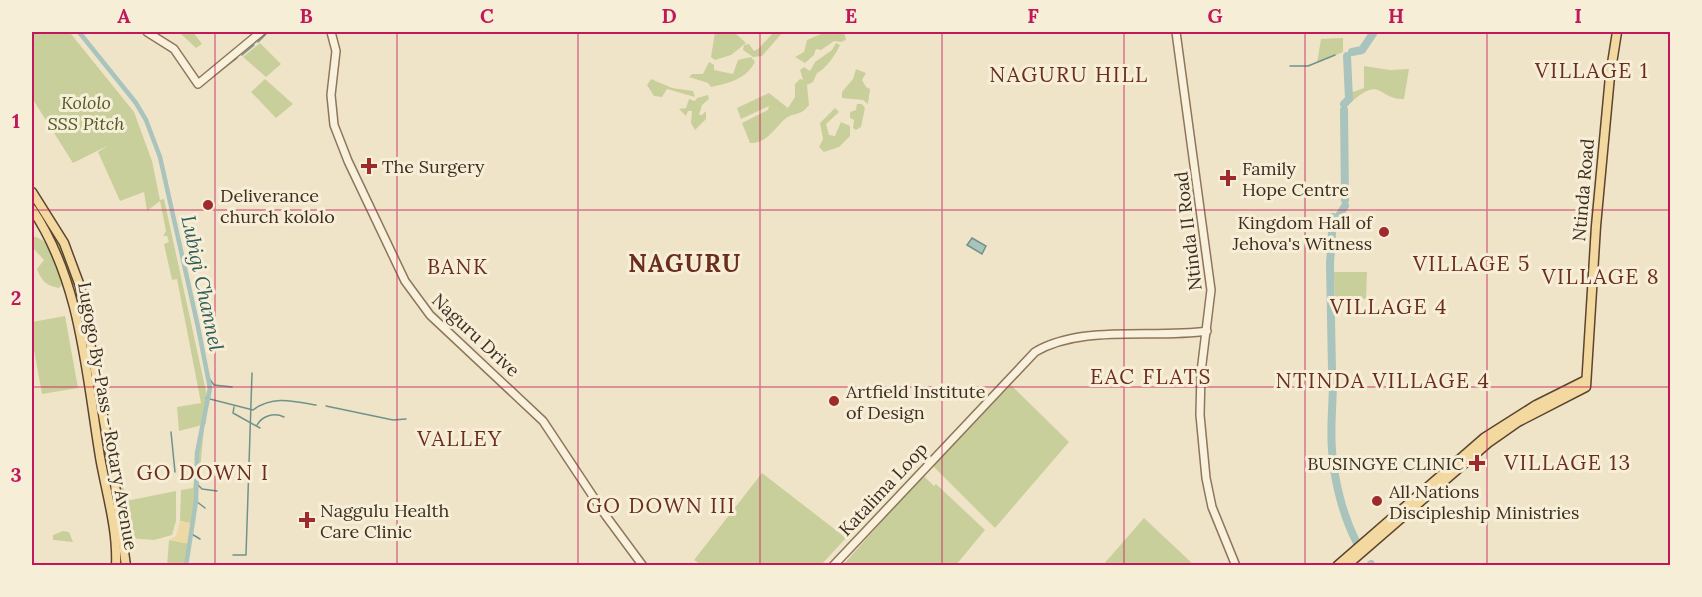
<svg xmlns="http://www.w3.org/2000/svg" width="1702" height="597" viewBox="0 0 1702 597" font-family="Lora,serif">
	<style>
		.green { fill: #c9cf9b }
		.sand { fill: #ecd9a5 }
		.water { fill: #a9c4bc; stroke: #6f938a; stroke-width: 1.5 }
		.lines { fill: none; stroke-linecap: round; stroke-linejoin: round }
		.stream { stroke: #6f938a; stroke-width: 1.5 }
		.canal { stroke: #a9c4bc; stroke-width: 4.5 }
		.river { stroke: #a9c4bc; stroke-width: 8 }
		.minor-casing { stroke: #8d765c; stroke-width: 10 }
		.major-casing { stroke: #5b4430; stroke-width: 11 }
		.minor { stroke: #faf1dc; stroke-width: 7 }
		.major { stroke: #f3d9a0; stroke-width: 8 }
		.grid { fill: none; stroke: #c2185b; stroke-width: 1.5; stroke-opacity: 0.55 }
		.poi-dot { fill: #9e2a2b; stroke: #f7eed8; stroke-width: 2 }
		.labels { text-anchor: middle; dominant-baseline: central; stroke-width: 6; stroke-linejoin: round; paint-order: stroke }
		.park-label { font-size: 18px; font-style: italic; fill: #4d5a26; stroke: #f7eed8 }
		.poi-label { font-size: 18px; fill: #3d2e20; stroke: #f7eed8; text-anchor: start }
		.street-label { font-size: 18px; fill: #3d2e20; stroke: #f7eed8 }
		.water-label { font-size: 20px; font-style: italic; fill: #2f5d5a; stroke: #f7eed8 }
		.quarter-label { font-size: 21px; letter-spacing: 1.5px; fill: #6b2e1e; stroke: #f7eed8 }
		.district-label { font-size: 24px; font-weight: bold; letter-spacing: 1.5px; fill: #6b2e1e; stroke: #f7eed8 }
		.neatline { fill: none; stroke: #c2185b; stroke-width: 2 }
		.grid-label { font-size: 20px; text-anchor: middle; font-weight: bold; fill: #c2185b }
	</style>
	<rect width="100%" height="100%" fill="#f0e4c8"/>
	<g class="green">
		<path d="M 32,32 L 73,32 L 71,34 L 134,112 L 152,161 L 160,200 L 164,199 L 207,396 L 206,424 L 179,431 L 177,407 L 201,403 L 177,279 L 172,280 L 164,244 L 169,242 L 167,236 L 163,236 L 166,231 L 160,201 L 147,211 L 144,192 L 120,201 L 98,152 L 107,146 L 73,163 L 32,98 Z"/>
		<path d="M 179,32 L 193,32 L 202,44 L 196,48 Z"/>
		<path d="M 715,32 L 734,32 L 746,43 L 731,55 L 715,60 L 711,57 Z"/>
		<path d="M 774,32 L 783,32 L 762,56 L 753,57 L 743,50 L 744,45 L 749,44 L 754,51 L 758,49 Z"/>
		<path d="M 816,32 L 844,32 L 846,40 L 841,42 L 834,41 L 821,50 L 816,49 L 814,55 L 805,63 L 795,57 L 804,52 L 807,40 L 821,34 Z"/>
		<path d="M 1343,38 L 1343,52 L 1317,63 L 1321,39 Z"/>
		<path d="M 260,43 L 281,64 L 266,77 L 243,57 Z"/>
		<path d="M 836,43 L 840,45 C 836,54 826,69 817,73 L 813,82 L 807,85 L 809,105 C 800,117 793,112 785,119 C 774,129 766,144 750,143 L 742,123 L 768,110 L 769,106 L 741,119 L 737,108 L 769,93 L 788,108 L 795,97 L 795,84 L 800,79 L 803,80 L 800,70 L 804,67 L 810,71 L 815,62 L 832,50 Z"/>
		<path d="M 751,57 L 755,62 C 745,80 729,83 711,87 L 708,83 L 689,77 L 692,74 L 703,74 L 709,62 L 714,65 L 714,70 L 733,74 L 738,60 Z"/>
		<path d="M 1364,66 L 1390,70 L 1409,69 L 1404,99 C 1376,99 1383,75 1351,102 L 1350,93 L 1364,88 Z"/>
		<path d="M 856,69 L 866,73 L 862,80 L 866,87 L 870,89 L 868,104 L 863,100 L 842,98 L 842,92 L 853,79 Z"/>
		<path d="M 265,79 L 293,104 L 276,118 L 251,92 Z"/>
		<path d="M 651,79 L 672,88 L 693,91 L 695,97 L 667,89 L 662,97 L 654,96 L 647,85 Z"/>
		<path d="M 708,95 L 709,99 L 702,105 L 699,115 L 702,115 L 706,111 L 706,119 L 695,130 L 691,123 L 692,111 L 688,111 L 686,116 L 679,109 L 686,108 L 689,99 L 695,101 L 697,98 Z"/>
		<path d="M 857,104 L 862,104 L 865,108 L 861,127 L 856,130 L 853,128 L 854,120 L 850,118 L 850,112 L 856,110 Z"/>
		<path d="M 835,108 L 839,112 L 826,124 L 829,135 L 835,136 L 841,122 L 850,126 L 850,136 L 839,147 L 824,152 L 819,147 L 823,139 L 820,123 Z"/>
		<path d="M 32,196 L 56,234 L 78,288 L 90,367 C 81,324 76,279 55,241 C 47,227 32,211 32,196 Z"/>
		<path d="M 32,236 C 53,240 58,264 65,281 L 59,288 C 45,285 42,281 37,269 L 44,260 L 32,247 Z"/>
		<path d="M 1334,272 L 1367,272 L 1366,299 L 1335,297 Z"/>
		<path d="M 65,316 L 78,388 L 42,394 L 32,339 L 32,322 Z"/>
		<path d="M 93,372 L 118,514 L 114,514 L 89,374 Z"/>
		<path d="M 1011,385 L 1069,442 L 995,528 L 932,465 Z"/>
		<path d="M 204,428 L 195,524 L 180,521 L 181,490 L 193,488 L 201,430 Z"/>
		<path d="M 762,473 L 846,538 L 821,565 L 701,565 L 694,560 Z"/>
		<path d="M 923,475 L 934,486 L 936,484 L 985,530 L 956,565 L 843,565 Z"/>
		<path d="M 122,478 L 126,501 L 176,491 L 176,521 L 172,535 L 154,540 L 128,538 L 119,481 Z"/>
		<path d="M 1144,518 L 1194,565 L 1103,565 Z"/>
		<path d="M 63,531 L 69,532 L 73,542 L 53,540 L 53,535 Z"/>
		<path d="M 169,540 L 191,544 L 188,565 L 167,566 Z"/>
	</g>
	<path class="sand" d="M 180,521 L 195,524 L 191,544 L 169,540 L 176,536 Z"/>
	<path class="water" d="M 972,238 L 986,246 L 982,254 L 967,245 Z"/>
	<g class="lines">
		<g class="stream">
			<path d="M 258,42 L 267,33"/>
			<path d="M 242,55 L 254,45"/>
			<path d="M 1290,66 L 1308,66 L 1335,55"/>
			<path d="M 210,79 L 237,58"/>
			<path d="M 208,377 L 214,385 L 232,387"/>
			<path d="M 206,398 L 253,410 C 272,395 294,401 316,405"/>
			<path d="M 326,406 L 393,420 L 406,419"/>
			<path d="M 234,407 L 233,413 L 260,428"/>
			<path d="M 257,425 C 262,416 274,412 284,417"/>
			<path d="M 171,432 L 175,472"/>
			<path d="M 198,467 L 228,472"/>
			<path d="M 196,483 L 202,489 L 217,491"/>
			<path d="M 196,501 L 205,508"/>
			<path d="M 190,533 L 200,539"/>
			<path d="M 233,555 L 246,555 L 252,373"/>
		</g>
		<path class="canal" d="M 79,32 L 136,103 L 146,120 L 160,157 L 198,327 L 210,388 L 197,453 L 196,501 L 186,566"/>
		<g class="river">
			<path d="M 1352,52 L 1362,50 L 1374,32"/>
			<path d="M 1344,104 L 1349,99 L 1347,56"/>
			<path d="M 1344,110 L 1345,200"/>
			<path d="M 1340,214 L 1345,206"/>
			<path d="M 1332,370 L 1330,264 L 1333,217"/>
			<path d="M 1333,381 C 1333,404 1330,427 1332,450 C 1334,481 1343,516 1357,543"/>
			<path d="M 1371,564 L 1372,566"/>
		</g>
		<defs>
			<g id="minor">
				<path d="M 147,32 L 174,49 L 198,84 L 261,32"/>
				<path d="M 331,32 L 336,51 L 331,95 L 334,125 L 348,161 L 405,281 L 430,315 L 543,421 L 606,516 L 643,566"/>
				<path d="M 1176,32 L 1211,290 L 1201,372 L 1200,415 L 1206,478 L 1212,507 L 1236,566"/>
				<path d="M 833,566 L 1035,352 C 1082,324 1154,339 1207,331"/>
			</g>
			<g id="major">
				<path d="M 32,192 L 64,243 L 80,286 L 114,477 L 126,566"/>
				<path d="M 32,209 C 81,282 86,372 100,457 C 106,492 118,530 116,566"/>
				<path d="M 1337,566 L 1484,438 L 1536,405 L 1584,381"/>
				<path d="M 1346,566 L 1488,443 L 1518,422 L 1586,387 L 1596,226 L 1610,76 L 1617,32"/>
			</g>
		</defs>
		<use href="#minor" class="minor-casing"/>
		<use href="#major" class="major-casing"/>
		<use href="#minor" class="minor"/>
		<use href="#major" class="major"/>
	</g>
	<path class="grid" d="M 215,32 L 215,566M 397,32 L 397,566M 578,32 L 578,566M 760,32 L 760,566M 942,32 L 942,566M 1124,32 L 1124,566M 1305,32 L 1305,566M 1487,32 L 1487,566M 32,210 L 1670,210M 32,387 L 1670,387"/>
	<g class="poi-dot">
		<path d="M366 157h6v6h6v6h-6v6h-6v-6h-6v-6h6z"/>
		<path d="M1225 169h6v6h6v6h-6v6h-6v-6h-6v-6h6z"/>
		<circle cx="208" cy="205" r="6"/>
		<circle cx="1384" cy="232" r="6"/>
		<circle cx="834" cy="401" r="6"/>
		<path d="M1474 454h6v6h6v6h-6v6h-6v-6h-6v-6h6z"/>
		<circle cx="1377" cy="501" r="6"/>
		<path d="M304 511h6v6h6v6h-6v6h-6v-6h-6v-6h6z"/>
	</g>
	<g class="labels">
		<g class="park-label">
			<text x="86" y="102">Kololo<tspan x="86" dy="21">SSS Pitch</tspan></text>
		</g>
		<g class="poi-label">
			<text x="382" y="166">The Surgery</text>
			<text x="1242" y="168">Family<tspan x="1242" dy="21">Hope Centre</tspan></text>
			<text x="220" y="195">Deliverance<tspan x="220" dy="21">church kololo</tspan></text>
			<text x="1372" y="222" text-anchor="end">Kingdom Hall of<tspan x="1372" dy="21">Jehova's Witness</tspan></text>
			<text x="846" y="391">Artfield Institute<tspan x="846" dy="21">of Design</tspan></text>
			<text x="1464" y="463" text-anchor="end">BUSINGYE CLINIC</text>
			<text x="1389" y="491">All Nations<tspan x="1389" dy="21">Discipleship Ministries</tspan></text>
			<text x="320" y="510">Naggulu Health<tspan x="320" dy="21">Care Clinic</tspan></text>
		</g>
		<g class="street-label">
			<text transform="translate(1583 190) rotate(-85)">Ntinda Road</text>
			<text transform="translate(1188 231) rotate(-97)">Ntinda II Road</text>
			<text transform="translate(476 335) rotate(43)">Naguru Drive</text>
			<text transform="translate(108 416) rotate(80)">Lugogo By-Pass - Rotary Avenue</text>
			<text transform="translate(883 489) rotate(-47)">Katalima Loop</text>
		</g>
		<g class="water-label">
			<text transform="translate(203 283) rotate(78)">Lubigi Channel</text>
		</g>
		<g class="quarter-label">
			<text x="1592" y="70">VILLAGE 1</text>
			<text x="1069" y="74">NAGURU HILL</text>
			<text x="1472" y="263">VILLAGE 5</text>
			<text x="458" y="266">BANK</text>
			<text x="1601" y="276">VILLAGE 8</text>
			<text x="1389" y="306">VILLAGE 4</text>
			<text x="1151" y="376">EAC FLATS</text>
			<text x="1383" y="380">NTINDA VILLAGE 4</text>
			<text x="460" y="438">VALLEY</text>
			<text x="1568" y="462">VILLAGE 13</text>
			<text x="203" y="472">GO DOWN I</text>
			<text x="661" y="505">GO DOWN III</text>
		</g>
		<g class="district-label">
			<text x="685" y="263">NAGURU</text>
		</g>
	</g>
	<rect width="1702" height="597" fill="none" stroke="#f7eed8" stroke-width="66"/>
	<rect x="33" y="33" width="1636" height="531" class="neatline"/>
	<g class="grid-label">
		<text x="124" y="23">A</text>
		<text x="306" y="23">B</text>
		<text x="487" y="23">C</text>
		<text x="669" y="23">D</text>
		<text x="851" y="23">E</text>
		<text x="1033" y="23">F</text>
		<text x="1215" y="23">G</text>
		<text x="1396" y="23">H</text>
		<text x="1578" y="23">I</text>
		<text x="16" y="128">1</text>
		<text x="16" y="305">2</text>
		<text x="16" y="482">3</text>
	</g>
</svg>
